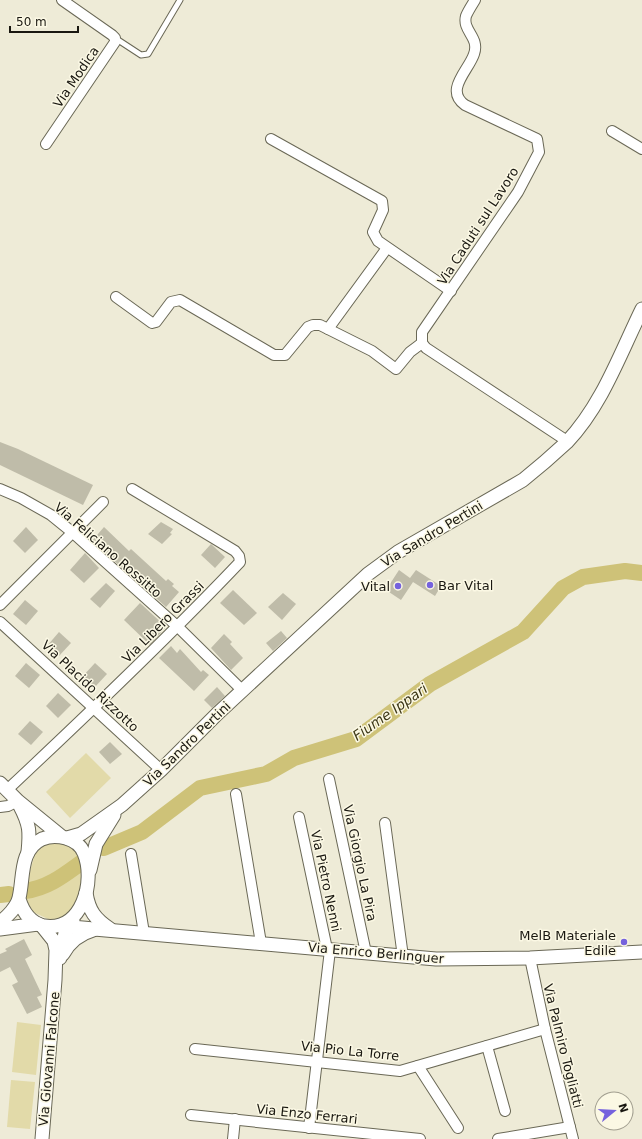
<svg xmlns="http://www.w3.org/2000/svg" width="642" height="1139" viewBox="0 0 642 1139" font-family="'DejaVu Sans',sans-serif">
	<style>
		.green { fill: #e2daa9 }
		.lines { fill: none; stroke-linecap: round; stroke-linejoin: round }
		.river { stroke: #cec278; stroke-width: 16 }
		.building { fill: #bfbca9 }
		.lane-casing { stroke: #6a6856; stroke-width: 7 }
		.street-casing { stroke: #6a6856; stroke-width: 12 }
		.secondary-casing { stroke: #6a6856; stroke-width: 15 }
		.lane { stroke: #fff; stroke-width: 5 }
		.street { stroke: #fff; stroke-width: 10 }
		.secondary { stroke: #fff; stroke-width: 13 }
		.poi-dot { fill: #7562dd; stroke: #fbf8e4; stroke-width: 1.5 }
		.labels { text-anchor: middle; dominant-baseline: central; stroke-width: 3; stroke-linejoin: round; paint-order: stroke }
		.street-label { font-size: 13px; fill: #191710; stroke: #fbf8e4 }
		.poi-label { font-size: 13px; fill: #191710; stroke: #fbf8e4; text-anchor: end }
		.water-label { font-size: 14px; font-style: italic; fill: #3c3716; stroke: #fbf8e4 }
	</style>
	<rect width="100%" height="100%" fill="#eeebd7"/>
	<g class="green">
		<path d="M 86,753 L 111,778 L 70,818 L 46,792 Z"/>
		<path d="M 50,843 L 58,843 L 72,847 L 81,858 L 82,879 L 77,905 L 72,912 L 56,920 L 48,919 L 33,912 L 25,897 L 25,888 L 35,854 L 42,847 Z"/>
		<path d="M 17,1022 L 41,1025 L 36,1075 L 12,1072 Z"/>
		<path d="M 11,1080 L 35,1082 L 30,1129 L 7,1127 Z"/>
	</g>
	<g class="lines">
		<g class="river">
			<path d="M 104,848 L 142,832 L 200,788 L 266,774 L 294,758 L 356,739 L 430,684 L 523,632 L 563,588 L 583,577 L 625,571 L 642,573"/>
			<path d="M 25,891 C 48,888 64,875 82,862"/>
			<path d="M 0,895 L 9,894"/>
		</g>
	</g>
	<g class="building">
		<path d="M 0,442 L 18,449 L 93,485 L 83,505 L 0,465 Z"/>
		<path d="M 161,522 L 173,529 L 170,533 L 172,534 L 162,544 L 148,534 Z"/>
		<path d="M 26,527 L 38,540 L 25,553 L 13,541 Z"/>
		<path d="M 104,527 L 129,551 L 131,549 L 166,581 L 168,579 L 174,584 L 172,586 L 179,592 L 166,607 L 92,541 Z"/>
		<path d="M 211,544 L 225,557 L 215,568 L 201,555 Z"/>
		<path d="M 85,553 L 99,568 L 84,583 L 70,570 Z"/>
		<path d="M 399,570 L 410,578 L 416,570 L 441,586 L 435,596 L 413,582 L 401,600 L 386,590 Z"/>
		<path d="M 106,583 L 115,591 L 100,608 L 90,599 Z"/>
		<path d="M 233,590 L 257,613 L 244,625 L 220,603 Z"/>
		<path d="M 283,593 L 296,604 L 282,620 L 268,607 Z"/>
		<path d="M 25,600 L 38,611 L 26,625 L 13,614 Z"/>
		<path d="M 140,603 L 166,627 L 150,645 L 124,620 Z"/>
		<path d="M 281,631 L 287,638 L 273,651 L 266,643 Z"/>
		<path d="M 59,632 L 71,643 L 59,656 L 47,646 Z"/>
		<path d="M 224,634 L 232,642 L 230,644 L 243,658 L 231,670 L 211,648 Z"/>
		<path d="M 171,646 L 177,653 L 180,649 L 201,672 L 203,670 L 209,675 L 194,691 L 159,658 Z"/>
		<path d="M 26,663 L 40,675 L 29,688 L 15,676 Z"/>
		<path d="M 95,663 L 107,674 L 94,688 L 82,677 Z"/>
		<path d="M 217,687 L 225,696 L 212,708 L 204,700 Z"/>
		<path d="M 58,693 L 71,705 L 58,718 L 46,706 Z"/>
		<path d="M 30,721 L 43,732 L 31,745 L 18,734 Z"/>
		<path d="M 110,742 L 122,754 L 110,764 L 99,752 Z"/>
		<path d="M 24,939 L 32,955 L 25,959 L 42,995 L 37,997 L 42,1007 L 27,1014 L 12,985 L 18,982 L 10,967 L 0,972 L 0,954 L 7,951 L 5,949 Z"/>
	</g>
	<g class="lines">
		<defs>
			<path id="lane" d="M 115,38 L 141,55 L 148,54 L 180,0"/>
			<g id="street">
				<path d="M 475,0 C 472,5 468,11 466,16 C 462,31 480,37 474,54 C 469,70 444,90 465,105 L 537,139 L 539,152 L 518,192 L 422,332 L 422,343 L 426,348 L 567,441"/>
				<path d="M 612,131 L 642,149"/>
				<path d="M 271,139 L 382,201 L 383,210 L 373,232 L 378,241 L 451,291"/>
				<path d="M 46,144 L 115,42 L 115,38 L 112,35 L 62,0"/>
				<path d="M 116,297 L 152,323 L 156,322 L 171,302 L 180,300 L 274,355 L 285,355 L 308,327 L 313,325 L 320,325 L 372,351 L 396,369 L 410,352 L 422,343"/>
				<path d="M 328,329 L 387,248"/>
				<path d="M 0,489 L 21,498 L 51,515 L 72,532 L 178,627 L 243,691"/>
				<path d="M 0,605 L 103,502"/>
				<path d="M 0,622 L 161,770"/>
				<path d="M 329,779 L 366,953"/>
				<path d="M 7,790 C 86,716 165,641 240,562 L 239,556 L 235,551 L 132,489"/>
				<path d="M 236,794 L 261,943"/>
				<path d="M 0,807 L 8,806 L 18,801"/>
				<path d="M 299,817 L 327,949"/>
				<path d="M 385,823 L 403,957"/>
				<path d="M 131,854 L 144,933"/>
				<path d="M 530,958 L 545,1029 L 573,1139"/>
				<path d="M 487,1046 L 505,1111"/>
				<path d="M 195,1049 L 400,1071 L 545,1029"/>
				<path d="M 418,1066 L 458,1128"/>
				<path d="M 191,1115 L 420,1139"/>
				<path d="M 309,1128 L 330,950"/>
				<path d="M 233,1139 L 235,1119"/>
				<path d="M 498,1139 L 570,1127"/>
			</g>
			<g id="secondary">
				<path d="M 0,783 L 18,801 L 61,836"/>
				<path d="M 20,806 C 30,825 30,832 28,852"/>
				<path d="M 67,838 L 81,834 L 122,805 L 161,770 L 217,714 L 368,574 L 398,552 L 523,480 C 538,468 553,455 567,442 C 602,405 620,354 642,309"/>
				<path d="M 90,870 L 96,844 L 114,815"/>
				<path d="M 86,893 C 89,911 95,919 110,929"/>
				<path d="M 0,922 C 7,917 17,907 19,898 C 24,878 19,850 42,839 C 56,833 78,838 84,853 C 96,881 82,932 44,926 C 30,923 23,912 19,899"/>
				<path d="M 60,926 L 436,959 L 530,958 L 642,952"/>
				<path d="M 0,929 L 38,924"/>
				<path d="M 63,954 C 70,941 79,934 93,930"/>
				<path d="M 60,958 L 65,933 L 73,921"/>
				<path d="M 42,1139 L 55,980 L 56,950 L 54,941 L 42,926"/>
			</g>
		</defs>
		<use href="#lane" class="lane-casing"/>
		<use href="#street" class="street-casing"/>
		<use href="#secondary" class="secondary-casing"/>
		<use href="#lane" class="lane"/>
		<use href="#street" class="street"/>
		<use href="#secondary" class="secondary"/>
	</g>
	<g class="poi-dot">
		<circle cx="430" cy="585" r="4"/>
		<circle cx="398" cy="586" r="4"/>
		<circle cx="624" cy="942" r="4"/>
	</g>
	<g class="labels">
		<g class="street-label">
			<text transform="translate(76 77) rotate(-56)">Via Modica</text>
			<text transform="translate(478 226) rotate(-57)">Via Caduti sul Lavoro</text>
			<text transform="translate(432 534) rotate(-31)">Via Sandro Pertini</text>
			<text transform="translate(108 550) rotate(41)">Via Feliciano Rossitto</text>
			<text transform="translate(163 622) rotate(-45)">Via Libero Grassi</text>
			<text transform="translate(90 686) rotate(43)">Via Placido Rizzotto</text>
			<text transform="translate(187 744) rotate(-44)">Via Sandro Pertini</text>
			<text transform="translate(360 863) rotate(78)">Via Giorgio La Pira</text>
			<text transform="translate(326 881) rotate(78)">Via Pietro Nenni</text>
			<text transform="translate(376 953) rotate(5)">Via Enrico Berlinguer</text>
			<text transform="translate(563 1046) rotate(76)">Via Palmiro Togliatti</text>
			<text transform="translate(350 1051) rotate(6)">Via Pio La Torre</text>
			<text transform="translate(49 1059) rotate(-85)">Via Giovanni Falcone</text>
			<text transform="translate(307 1114) rotate(6)">Via Enzo Ferrari</text>
		</g>
		<g class="poi-label">
			<text x="438" y="585" text-anchor="start">Bar Vital</text>
			<text x="390" y="586">Vital</text>
			<text x="616" y="935">MelB Materiale<tspan x="616" dy="15">Edile</tspan></text>
		</g>
		<g class="water-label">
			<text transform="translate(390 712) rotate(-35)">Fiume Ippari</text>
		</g>
	</g>
	<g transform="translate(614 1111) rotate(72)"><circle r="19" fill="#fbf8e4" stroke="#a19e8f"/>
	<path d="M0-3L7 15L0 10L-7 15Z" fill="#7562dd"/>
	<text y="-6" font-size="11" font-weight="bold" text-anchor="middle" fill="#191710">N</text>
	</g>
	<path d="M10 26v6h68v-6" fill="none" stroke="#191710" stroke-width="2"/>
	<text x="16" y="26" font-size="12" fill="#191710" stroke="#fbf8e4" stroke-width="3" paint-order="stroke">50 m</text>
</svg>
